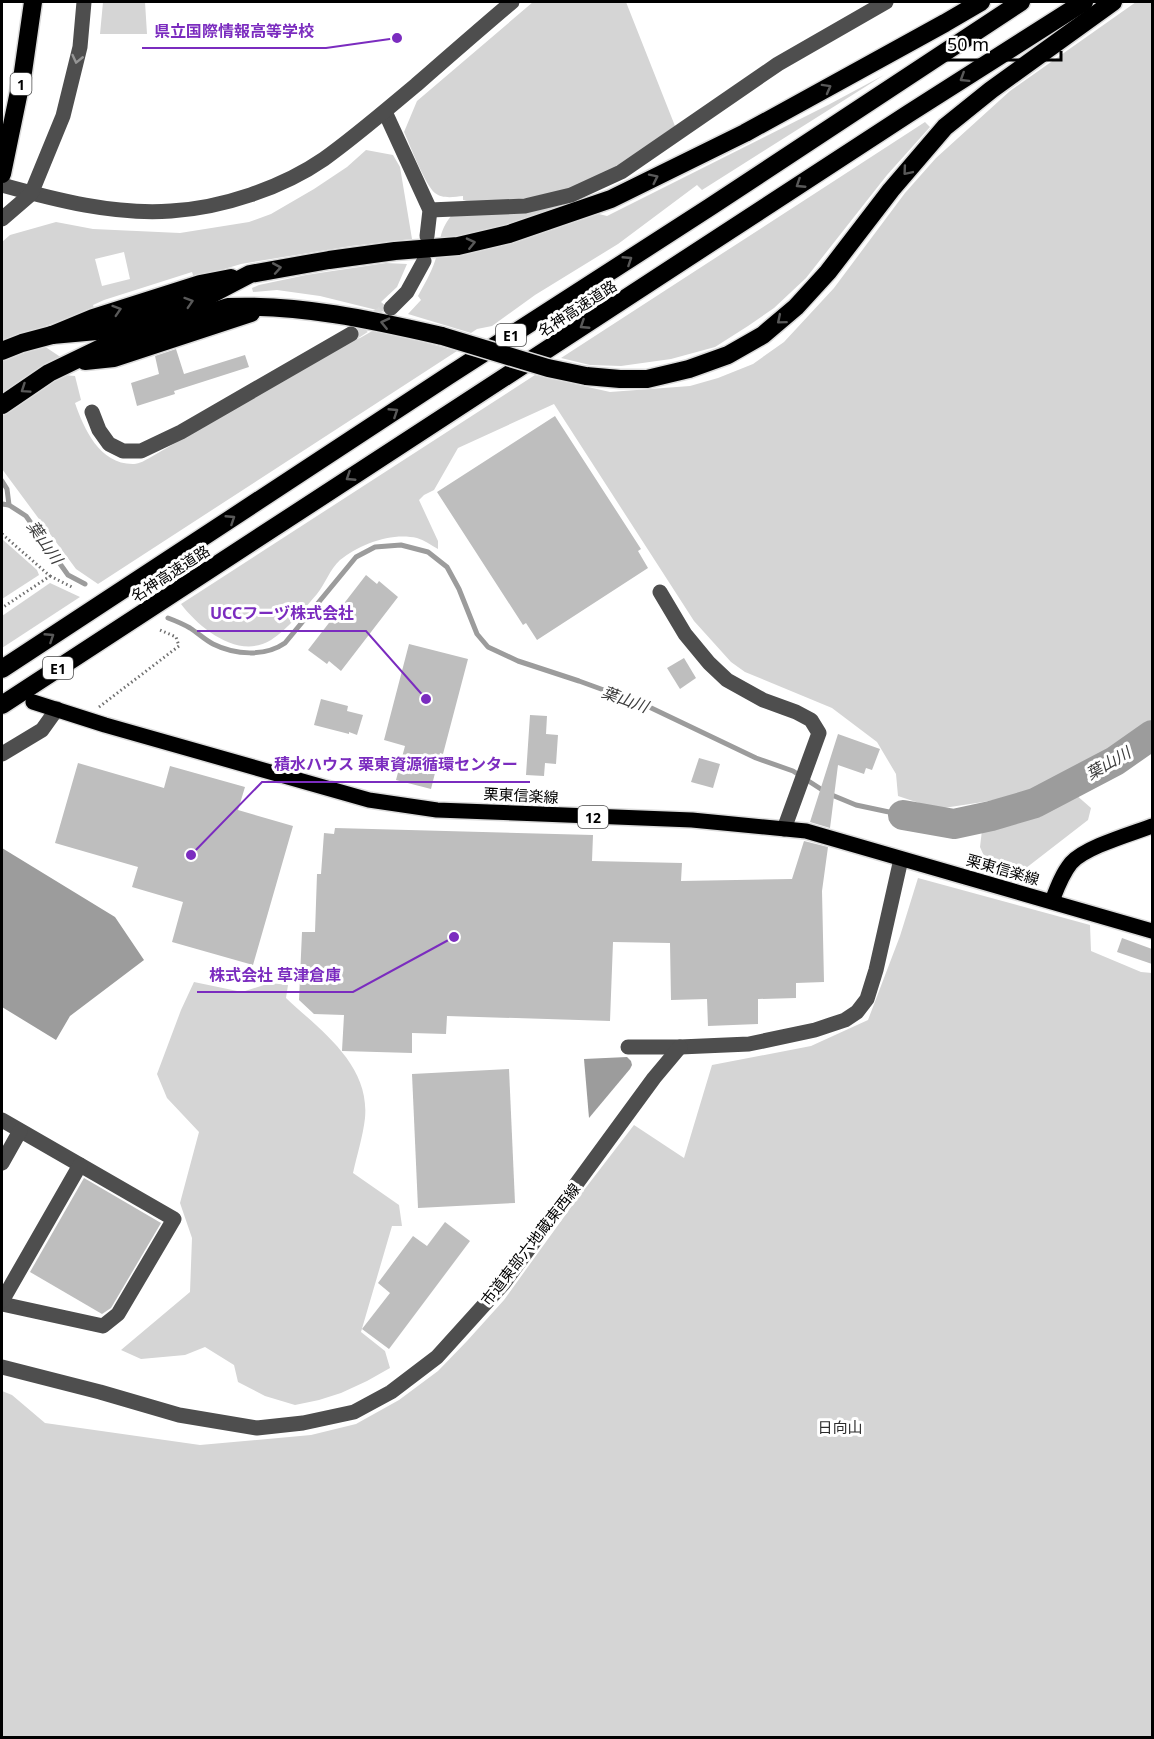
<svg xmlns="http://www.w3.org/2000/svg" width="1154" height="1739" viewBox="0 0 1154 1739" font-family="'Noto Sans','Noto Sans JP',sans-serif">
	<style>
		.green { fill: #d5d5d5; fill-rule: evenodd }
		.water { fill: #9c9c9c }
		.lines { fill: none; stroke-linecap: round; stroke-linejoin: round }
		.stream { stroke: #9c9c9c; stroke-width: 5 }
		.river { stroke: #9c9c9c; stroke-width: 30 }
		.building { fill: #bebebe }
		.minor-tunnel { stroke: #d9d9d9; stroke-width: 15; stroke-dasharray: 15 8; stroke-linecap: butt }
		.major-casing { stroke: #dbdbdb; stroke-width: 18 }
		.highway-casing { stroke: #dbdbdb; stroke-width: 21 }
		.path { stroke: #707070; stroke-width: 3; stroke-dasharray: 1.5 3; stroke-linecap: butt }
		.minor { stroke: #4e4e4e; stroke-width: 15 }
		.major { stroke: #000; stroke-width: 15 }
		.highway { stroke: #000; stroke-width: 18 }
		.highway-bridge-casing { stroke: #dbdbdb; stroke-width: 21; stroke-linecap: butt }
		.highway-bridge { stroke: #000; stroke-width: 18 }
		.oneway { stroke: #959595 }
		.oneway2 { stroke: #595959 }
		.labels { text-anchor: middle; dominant-baseline: central; stroke-width: 6; stroke-linejoin: round; paint-order: stroke }
		.shield { fill: #fff; stroke: #4c4c4c; stroke-width: 1.5 }
		.shield-label { font-size: 14px; font-weight: bold; fill: #000 }
		.street-label { font-size: 15px; fill: #000; stroke: #fff }
		.park-label { font-size: 15px; fill: #2c2c2c; stroke: #fff }
		.water-label { font-size: 16px; font-style: italic; fill: #3d3d3d; stroke: #fff }
		.leader { fill: none; stroke: #7b2cbf; stroke-width: 2 }
		.callout-dot { fill: #7b2cbf; stroke: #fff; stroke-width: 2 }
		.callout-label { font-size: 16px; text-anchor: middle; font-weight: bold; fill: #7b2cbf; stroke: #fff; stroke-width: 6; stroke-linejoin: round; paint-order: stroke }
	</style>
	<rect width="100%" height="100%" fill="#fff"/>
	<g class="green">
		<path d="M 103,2 L 145,2 L 147,34 L 100,34 Z"/>
		<path d="M 533,2 L 626,2 L 675,126 C 647,146 618,169 585,183 C 561,193 535,198 509,200 C 493,202 478,205 463,200 L 463,196 C 454,197 442,199 435,193 C 425,185 410,145 404,132 L 417,101 Z"/>
		<path d="M 1136,2 L 1152,2 L 1152,720 L 1074,771 L 1032,793 L 983,802 L 937,809 L 898,796 L 896,774 L 877,742 L 832,708 L 745,672 L 731,662 L 694,621 L 554,404 L 458,448 L 434,490 L 424,495 L 419,500 L 438,541 L 438,549 C 431,545 424,540 417,538 C 392,532 360,544 340,560 C 330,569 325,584 317,594 C 304,609 288,629 271,640 C 239,660 200,629 181,604 L 535,375 L 610,392 L 690,386 L 718,378 L 753,364 L 784,342 L 834,288 L 905,193 L 936,158 L 1010,91 Z"/>
		<path d="M 884,75 L 702,190 L 697,185 L 618,244 L 535,295 L 492,326 L 477,329 L 471,333 L 408,314 L 421,300 L 418,296 C 424,285 431,273 435,261 C 442,242 437,234 451,216 L 473,213 L 507,214 L 562,205 L 607,216 L 828,105 Z"/>
		<path d="M 925,122 L 930,127 L 887,175 L 806,278 L 774,308 L 748,326 L 715,347 L 671,359 L 621,366 L 590,365 L 561,358 Z"/>
		<path d="M 366,150 L 393,155 L 400,167 L 412,239 L 351,246 L 241,264 L 194,278 L 192,272 L 104,300 L 93,305 L 95,311 L 51,324 L 2,343 L 2,242 L 10,235 L 56,222 L 93,229 L 180,233 L 249,222 L 271,214 L 314,189 L 347,167 ZM 124,252 L 130,279 L 102,286 L 95,259 Z"/>
		<path d="M 386,263 L 407,264 L 397,287 L 381,302 L 397,315 L 320,296 L 277,290 L 253,292 L 252,288 L 259,285 L 306,275 Z"/>
		<path d="M 374,330 L 405,337 L 457,351 L 98,584 L 76,569 L 2,469 L 2,416 L 36,391 L 64,375 L 75,376 L 81,400 L 75,403 C 84,429 100,465 134,464 C 139,464 146,460 151,457 L 353,340 L 360,338 Z"/>
		<path d="M 44,346 L 62,358 L 27,377 L 2,394 L 2,361 Z"/>
		<path d="M 2,539 L 37,570 L 39,575 L 2,599 Z"/>
		<path d="M 50,583 L 80,597 L 2,648 L 2,616 Z"/>
		<path d="M 1075,794 L 1091,808 L 1088,820 L 1026,868 L 1002,863 L 984,856 L 980,847 L 982,830 L 1040,811 Z"/>
		<path d="M 918,878 L 1090,925 L 1091,951 L 1141,972 L 1152,973 L 1152,1737 L 2,1737 L 2,1391 L 12,1395 L 45,1423 L 200,1445 L 311,1435 L 356,1424 L 399,1400 L 438,1371 L 467,1341 L 504,1300 L 574,1203 L 634,1125 L 684,1158 L 712,1065 L 811,1046 L 868,1020 L 900,936 Z"/>
		<path d="M 194,982 L 242,992 L 270,983 L 288,985 L 286,998 C 320,1030 370,1064 365,1118 C 363,1136 357,1155 353,1173 L 399,1205 L 402,1226 L 392,1226 L 361,1332 L 385,1351 L 390,1368 L 367,1381 L 341,1393 L 319,1400 L 295,1405 L 265,1396 L 238,1382 L 234,1365 L 205,1347 L 185,1355 L 141,1359 L 121,1350 L 190,1292 L 192,1238 L 180,1203 L 199,1132 L 167,1098 L 157,1074 L 181,1010 Z"/>
	</g>
	<g class="water">
		<path d="M 2,848 L 115,917 L 144,960 L 70,1016 L 56,1040 L 2,1007 Z"/>
		<path d="M 627,1057 L 631,1061 L 632,1065 L 630,1069 L 589,1118 L 584,1059 Z"/>
	</g>
	<g class="lines">
		<g class="stream">
			<path d="M 2,481 L 7,489 L 9,505"/>
			<path d="M 2,504 L 9,505 L 26,516 L 68,575 L 85,584"/>
			<path d="M 168,618 C 176,621 183,624 190,628 C 198,633 205,640 213,644 C 235,655 265,657 285,643 L 356,557 L 375,547 L 401,545 L 428,552 L 447,567 L 459,589 L 477,634 L 488,647 L 518,661 L 579,681 L 645,705 L 756,758 L 793,771 L 827,793 L 856,805 L 903,815"/>
		</g>
		<path class="river" d="M 903,815 L 954,824 L 991,816 L 1035,803 L 1115,761 L 1152,735"/>
	</g>
	<g class="building">
		<path d="M 176,349 L 184,374 L 245,355 L 249,367 L 174,391 L 175,394 L 137,406 L 131,383 L 159,374 L 155,356 Z"/>
		<path d="M 555,416 L 641,549 L 638,551 L 648,568 L 537,640 L 526,623 L 523,625 L 437,492 Z"/>
		<path d="M 366,575 L 377,584 L 379,581 L 398,597 L 341,671 L 329,661 L 327,664 L 308,650 Z"/>
		<path d="M 409,644 L 468,659 L 443,754 L 440,753 L 431,789 L 396,780 L 405,746 L 384,740 Z"/>
		<path d="M 684,658 L 696,678 L 680,689 L 667,668 Z"/>
		<path d="M 321,699 L 348,706 L 347,711 L 363,715 L 357,735 L 349,732 L 349,734 L 314,725 Z"/>
		<path d="M 530,715 L 547,716 L 546,734 L 558,735 L 556,764 L 545,763 L 544,776 L 526,775 Z"/>
		<path d="M 838,734 L 880,749 L 872,770 L 866,768 L 864,774 L 838,765 L 830,828 L 810,822 Z"/>
		<path d="M 699,758 L 720,764 L 713,788 L 691,782 Z"/>
		<path d="M 78,763 L 164,788 L 170,766 L 245,787 L 238,810 L 293,826 L 253,965 L 172,942 L 183,902 L 132,887 L 138,867 L 55,843 Z"/>
		<path d="M 335,828 L 593,835 L 592,861 L 682,863 L 681,881 L 792,879 L 804,841 L 828,847 L 822,891 L 824,982 L 796,983 L 796,998 L 758,999 L 758,1024 L 708,1026 L 707,999 L 671,1000 L 670,943 L 613,942 L 610,1021 L 447,1016 L 446,1034 L 412,1033 L 412,1053 L 342,1051 L 344,1015 L 314,1014 L 299,1000 L 302,932 L 315,932 L 317,874 L 321,874 L 324,833 L 334,834 Z"/>
		<path d="M 1122,938 L 1152,949 L 1152,964 L 1117,952 Z"/>
		<path d="M 509,1069 L 515,1203 L 418,1208 L 412,1074 Z"/>
		<path d="M 84,1178 L 161,1223 L 111,1308 L 102,1314 L 30,1272 Z"/>
		<path d="M 445,1222 L 470,1241 L 389,1349 L 362,1329 L 390,1293 L 378,1283 L 413,1236 L 427,1246 Z"/>
	</g>
	<g class="lines">
		<path class="minor-tunnel" d="M 351,334 L 391,308"/>
		<defs>
			<g id="major">
				<path d="M 33,702 L 105,725 L 369,800 L 437,810 L 692,820 L 806,831 L 1152,931"/>
				<path d="M 1052,901 C 1057,888 1062,874 1071,863 C 1085,847 1131,834 1152,826"/>
			</g>
			<g id="highway">
				<path d="M 2,174 L 23,72 L 33,2"/>
				<path d="M 52,335 L 97,331 L 208,296 L 250,274 L 329,260 L 395,251 L 458,246 L 509,234 L 611,199 L 745,133 L 945,23 L 981,2"/>
				<path d="M 2,351 L 22,343 L 52,335 L 93,318 L 200,284 L 231,278"/>
				<path d="M 85,361 L 114,358 L 251,313"/>
				<path d="M 586,376 L 620,379 L 647,379 L 689,369 L 728,355 L 763,335 L 796,307 L 828,272 L 891,190 L 945,127 L 991,90 L 1113,2"/>
				<path d="M 2,405 L 49,373 L 109,344 L 228,307 C 300,304 372,320 442,336"/>
				<path d="M 2,669 L 448,376 L 710,207 L 1021,2"/>
				<path d="M 2,705 L 908,114 L 1084,2"/>
			</g>
		</defs>
		<use href="#major" class="major-casing"/>
		<use href="#highway" class="highway-casing"/>
		<g class="path">
			<path d="M 2,534 L 50,576 L 2,608"/>
			<path d="M 50,576 L 74,588"/>
			<path d="M 99,707 L 179,646 L 176,637 L 160,630"/>
		</g>
		<g class="minor">
			<path d="M 385,112 L 430,210 L 427,236"/>
			<path d="M 2,185 C 56,200 114,215 171,211 C 222,208 282,188 324,159 C 356,136 386,110 416,85 C 448,57 480,29 512,2"/>
			<path d="M 430,210 L 525,206 L 571,195 L 621,172 L 778,64 L 886,2"/>
			<path d="M 2,219 L 31,194 L 63,116 L 80,47 L 84,2"/>
			<path d="M 391,308 L 407,292 L 424,261"/>
			<path d="M 92,412 L 99,430 L 109,444 L 123,451 L 141,451 L 181,432 L 351,334"/>
			<path d="M 660,592 L 685,634 L 709,663 L 727,680 L 763,700 L 796,712 L 811,720 L 819,733 L 784,829"/>
			<path d="M 2,754 L 42,730 L 57,709"/>
			<path d="M 628,1047 L 680,1047 L 749,1044 L 815,1030 L 845,1020 L 857,1012 L 867,999 L 876,970 L 901,859"/>
			<path d="M 2,1120 L 174,1219 L 118,1314 L 103,1326 L 2,1304"/>
			<path d="M 2,1163 L 20,1131"/>
			<path d="M 2,1301 L 80,1165"/>
			<path d="M 2,1367 L 100,1392 L 179,1415 L 257,1428 L 303,1423 L 354,1412 L 391,1392 L 437,1357 L 503,1284 L 654,1078 L 680,1047"/>
		</g>
		<use href="#major" class="major"/>
		<use href="#highway" class="highway"/>
		<defs>
			<path id="highway-bridge" d="M 442,336 L 548,368 L 586,376"/>
		</defs>
		<use href="#highway-bridge" class="highway-bridge-casing"/>
		<use href="#highway-bridge" class="highway-bridge"/>
	</g>
	<defs><path id="oneway-chevron" d="M-2-3.5L2.5 0L-2 3.5" fill="none" stroke-width="1.6" stroke-linecap="round" stroke-linejoin="round" transform="scale(1.5)"/></defs>
	<use class="oneway" href="#oneway-chevron" transform="translate(77 59) rotate(103)"/>
	<g class="oneway2">
		<use href="#oneway-chevron" transform="translate(964 78) rotate(148)"/>
		<use href="#oneway-chevron" transform="translate(827 88) rotate(-29)"/>
		<use href="#oneway-chevron" transform="translate(907 171) rotate(130)"/>
		<use href="#oneway-chevron" transform="translate(654 178) rotate(-26)"/>
		<use href="#oneway-chevron" transform="translate(800 184) rotate(147)"/>
		<use href="#oneway-chevron" transform="translate(471 243) rotate(-13)"/>
		<use href="#oneway-chevron" transform="translate(628 260) rotate(-33)"/>
		<use href="#oneway-chevron" transform="translate(277 268) rotate(-10)"/>
		<use href="#oneway-chevron" transform="translate(189 302) rotate(-18)"/>
		<use href="#oneway-chevron" transform="translate(117 310) rotate(-18)"/>
		<use href="#oneway-chevron" transform="translate(781 320) rotate(140)"/>
		<use href="#oneway-chevron" transform="translate(385 323) rotate(-167)"/>
		<use href="#oneway-chevron" transform="translate(584 325) rotate(147)"/>
		<use href="#oneway-chevron" transform="translate(25 389) rotate(146)"/>
		<use href="#oneway-chevron" transform="translate(394 412) rotate(-33)"/>
		<use href="#oneway-chevron" transform="translate(350 477) rotate(147)"/>
		<use href="#oneway-chevron" transform="translate(231 519) rotate(-33)"/>
		<use href="#oneway-chevron" transform="translate(50 637) rotate(-33)"/>
	</g>
	<g class="labels">
		<g class="shield">
			<rect x="10.5" y="73" width="21" height="22" rx="4.5"/>
			<rect x="496" y="324" width="30" height="22" rx="4.5"/>
			<rect x="43" y="657" width="30" height="22" rx="4.5"/>
			<rect x="578" y="806" width="30" height="22" rx="4.5"/>
		</g>
		<g class="shield-label">
			<text x="21" y="84">1</text>
			<text x="511" y="335">E1</text>
			<text x="58" y="668">E1</text>
			<text x="593" y="817">12</text>
		</g>
		<g class="street-label">
			<text transform="translate(577 308) rotate(-33)">名神高速道路</text>
			<text transform="translate(170 573) rotate(-33)">名神高速道路</text>
			<text transform="translate(521 795) rotate(3)">栗東信楽線</text>
			<text transform="translate(1003 869) rotate(16)">栗東信楽線</text>
			<text transform="translate(530 1244) rotate(-52)">市道東部六地蔵東西線</text>
		</g>
		<g class="park-label">
			<text x="840" y="1427">日向山</text>
		</g>
		<g class="water-label">
			<text transform="translate(45 542) rotate(55)">葉山川</text>
			<text transform="translate(625 699) rotate(20)">葉山川</text>
			<text transform="translate(1108 763) rotate(-30)">葉山川</text>
		</g>
	</g>
	<path class="leader" d="M397 38L326 48H142M426 699L366 631H197M191 855L262 782H530M454 937L353 992H197"/>
	<g class="callout-dot">
		<circle cx="397" cy="38" r="6"/>
		<circle cx="426" cy="699" r="6"/>
		<circle cx="191" cy="855" r="6"/>
		<circle cx="454" cy="937" r="6"/>
	</g>
	<g class="callout-label">
		<text x="234" y="37">県立国際情報高等学校</text>
		<text x="282" y="619">UCCフーヅ株式会社</text>
		<text x="396" y="770">積水ハウス 栗東資源循環センター</text>
		<text x="275" y="981">株式会社 草津倉庫</text>
	</g>
	<rect width="1154" height="1739" fill="none" stroke="#000000" stroke-width="6"/>
	<path d="M938 51v9h123v-9" fill="none" stroke="#000000" stroke-width="3"/>
	<text x="947" y="51" font-size="18" fill="#000000" stroke="#ffffff" stroke-width="4.5" paint-order="stroke">50 m</text>
</svg>
